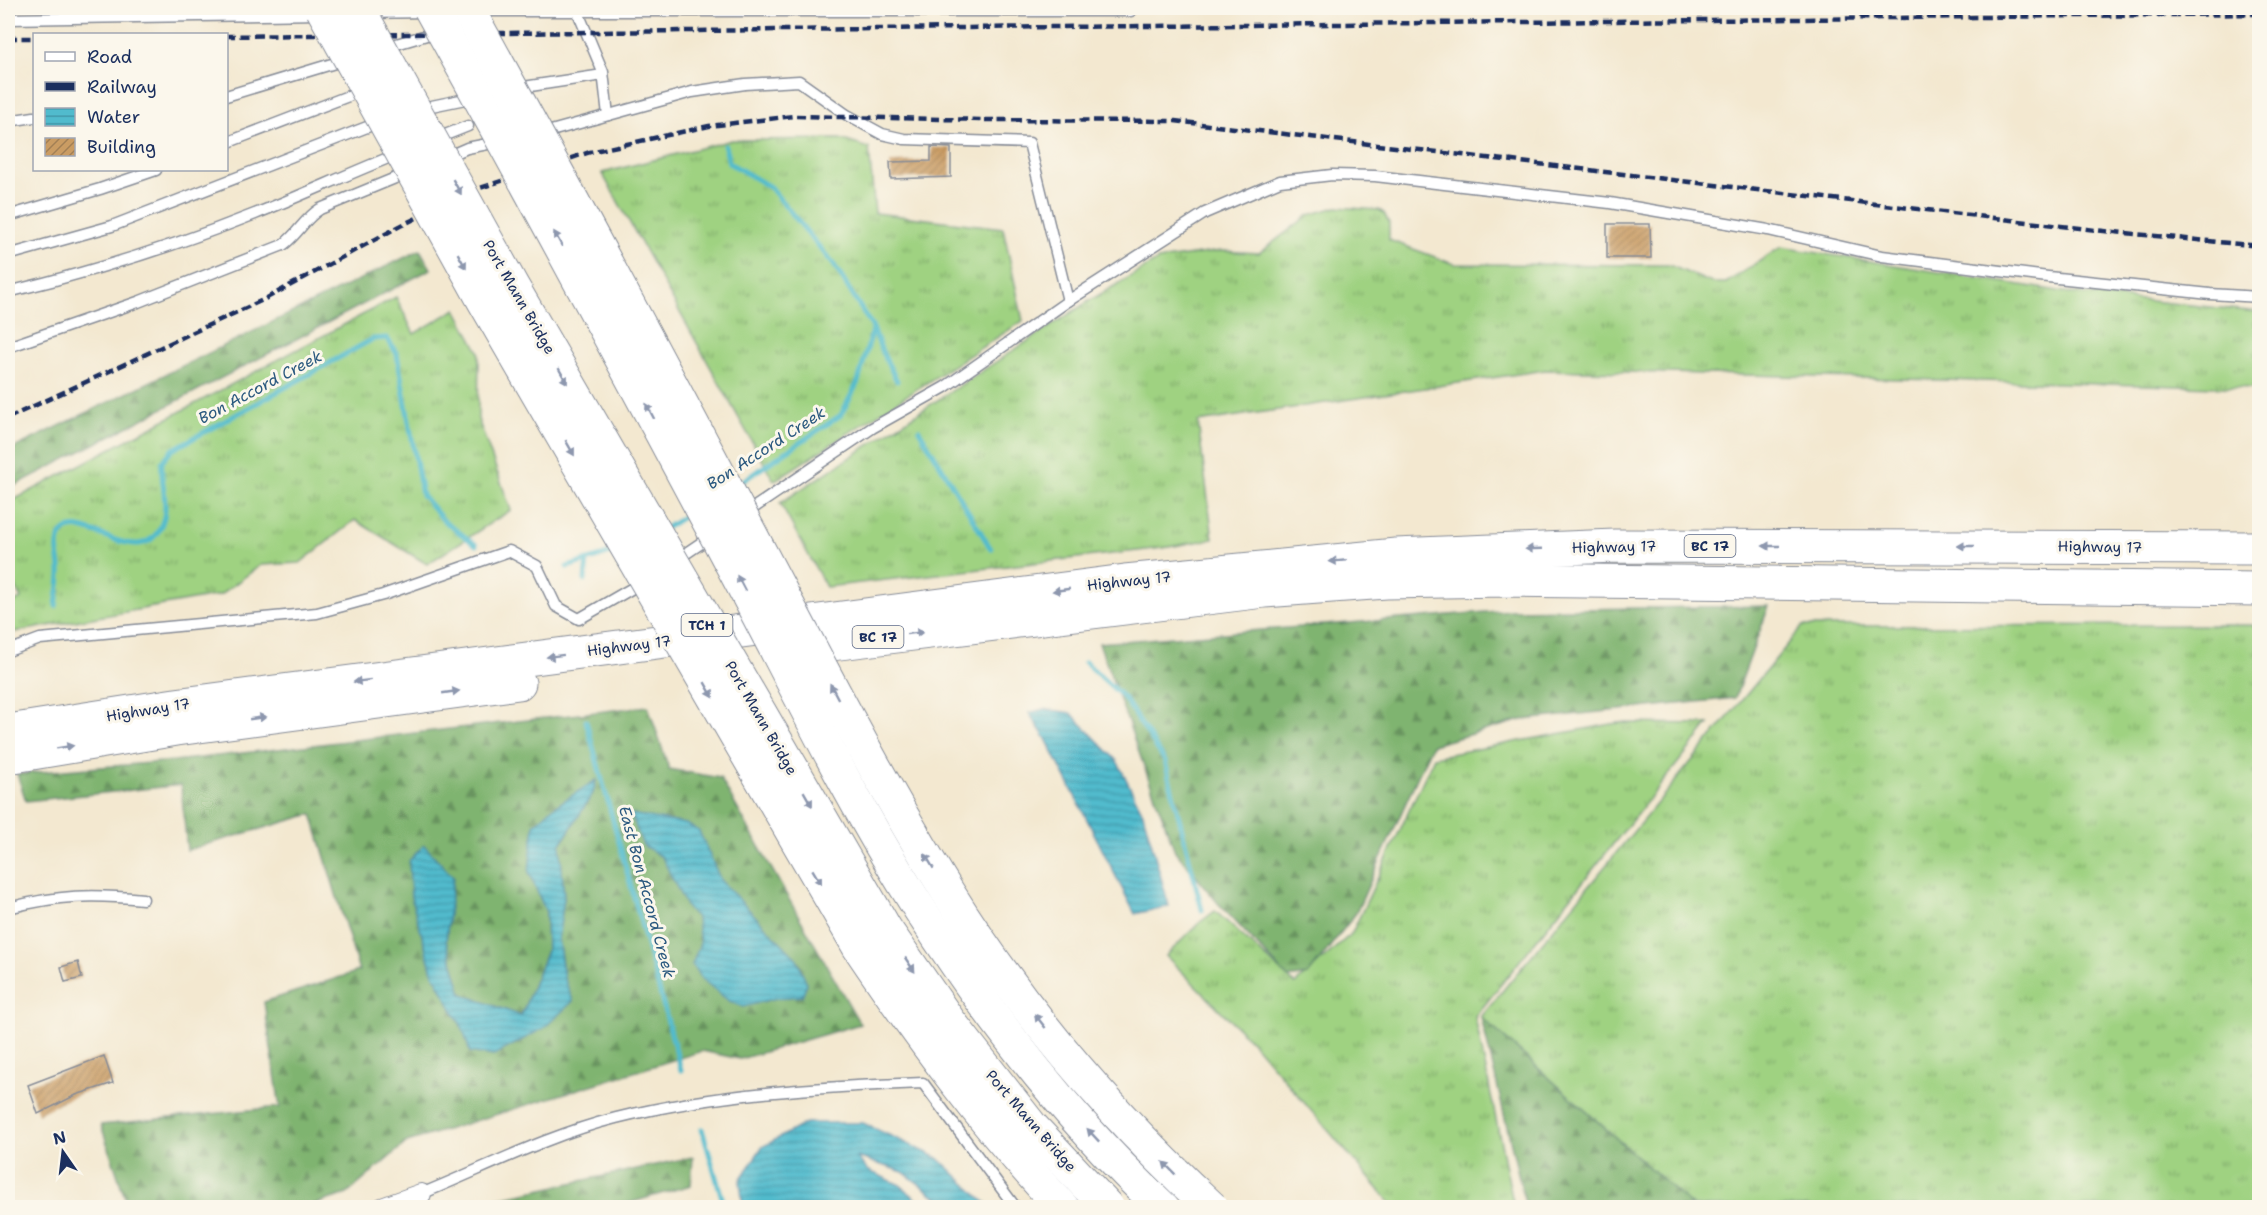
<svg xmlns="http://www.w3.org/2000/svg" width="2267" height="1215" viewBox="0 0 2267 1215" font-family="'Shantell Sans',sans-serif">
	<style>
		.grass { fill: url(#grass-tufts); stroke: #5d8070; stroke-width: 1.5 }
		.forest { fill: url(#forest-firs); stroke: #4d7266; stroke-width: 1.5; fill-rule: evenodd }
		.water { fill: url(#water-rules); stroke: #367596; stroke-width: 1.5 }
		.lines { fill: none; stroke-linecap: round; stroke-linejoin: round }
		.stream { stroke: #51bbcd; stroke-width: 5 }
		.building { fill: url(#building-hatch) }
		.lane-casing { stroke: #878c97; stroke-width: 13 }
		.street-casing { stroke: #878c97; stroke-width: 22 }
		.highway-casing { stroke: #878c97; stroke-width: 35 }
		.lane { stroke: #fff; stroke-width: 10 }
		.street { stroke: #fff; stroke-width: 20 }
		.highway { stroke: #fff; stroke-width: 33 }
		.rail { stroke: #1b2f5e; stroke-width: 4.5; stroke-dasharray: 9 4.5; stroke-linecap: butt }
		.highway-bridge-casing { stroke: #878c97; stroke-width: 35; stroke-linecap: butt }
		.highway-bridge { stroke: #fff; stroke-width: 33 }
		.oneway { fill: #8d97ae }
		.labels { text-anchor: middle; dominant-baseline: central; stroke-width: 6; stroke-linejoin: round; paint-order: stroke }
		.shield { fill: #fbf7ec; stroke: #5e6b89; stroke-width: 1.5 }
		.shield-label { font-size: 14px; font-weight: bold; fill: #1b2f5e }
		.street-label { font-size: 15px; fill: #1b2f5e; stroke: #fbf7ec }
		.water-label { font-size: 16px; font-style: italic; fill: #2b597f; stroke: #fbf7ec }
	</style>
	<defs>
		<pattern id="grass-tufts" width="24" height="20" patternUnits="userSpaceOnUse" patternTransform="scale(1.5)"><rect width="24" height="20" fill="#9fd281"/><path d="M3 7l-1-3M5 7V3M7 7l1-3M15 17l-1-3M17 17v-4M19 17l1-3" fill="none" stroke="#81ab6d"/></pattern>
		<pattern id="forest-firs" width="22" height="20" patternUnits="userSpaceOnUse" patternTransform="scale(1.5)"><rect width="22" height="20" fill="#7fb46f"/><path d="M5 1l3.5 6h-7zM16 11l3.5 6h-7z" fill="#67935e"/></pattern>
		<pattern id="water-rules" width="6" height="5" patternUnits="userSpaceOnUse" patternTransform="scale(1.5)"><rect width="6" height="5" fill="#51bbcd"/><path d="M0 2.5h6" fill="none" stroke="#4298aa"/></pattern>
		<pattern id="building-hatch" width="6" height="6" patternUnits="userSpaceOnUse" patternTransform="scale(1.5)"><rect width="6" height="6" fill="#ca9c63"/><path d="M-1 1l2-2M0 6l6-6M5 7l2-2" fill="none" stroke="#a38055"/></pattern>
	</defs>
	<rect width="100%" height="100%" fill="#fbf7ec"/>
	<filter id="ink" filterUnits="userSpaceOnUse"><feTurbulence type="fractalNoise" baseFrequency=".0167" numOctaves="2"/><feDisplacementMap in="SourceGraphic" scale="12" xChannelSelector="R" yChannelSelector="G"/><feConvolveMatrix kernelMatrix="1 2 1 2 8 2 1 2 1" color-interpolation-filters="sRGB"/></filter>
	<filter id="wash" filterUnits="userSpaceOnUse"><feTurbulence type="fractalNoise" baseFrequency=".008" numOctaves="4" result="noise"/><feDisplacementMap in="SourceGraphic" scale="24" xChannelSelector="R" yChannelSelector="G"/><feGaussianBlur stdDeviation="1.35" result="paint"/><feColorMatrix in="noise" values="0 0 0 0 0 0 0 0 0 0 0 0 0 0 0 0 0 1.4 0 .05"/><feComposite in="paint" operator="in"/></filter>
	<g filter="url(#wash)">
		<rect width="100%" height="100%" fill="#f3e8d0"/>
		<g class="grass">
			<path d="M 840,139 L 869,148 L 875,213 L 1003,228 L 1023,321 L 774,481 L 602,173 L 732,140 Z"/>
			<path d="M 1336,207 L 1379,210 L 1384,213 L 1389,223 L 1389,240 L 1454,264 L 1669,265 L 1712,283 L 1726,283 L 1781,247 L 2071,293 L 2259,312 L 2259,388 L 1545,370 L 1198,422 L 1213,539 L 1163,548 L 826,587 L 780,503 L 1089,301 L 1158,260 L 1221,251 L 1259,253 L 1309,215 Z"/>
			<path d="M 396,297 L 414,334 L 456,309 L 479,352 L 478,419 L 511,510 L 427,564 L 355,520 L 300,563 L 261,565 L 220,595 L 8,633 L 8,605 L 21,599 L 8,569 L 8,503 Z"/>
			<path d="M 2259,625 L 2259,1207 L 1693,1207 L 1481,1017 L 1803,626 Z"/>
			<path d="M 1617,723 L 1709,724 L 1475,1017 L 1514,1207 L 1394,1207 L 1253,1043 L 1166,956 L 1199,923 L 1215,911 L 1295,984 L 1352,933 L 1434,757 Z"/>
		</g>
		<g class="forest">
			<path d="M 420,250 L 431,269 L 8,489 L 8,451 Z"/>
			<path d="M 1769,606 L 1735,698 L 1522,720 L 1432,745 L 1356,913 L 1308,975 L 1288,978 L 1218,903 L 1175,851 L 1099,643 L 1511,610 Z"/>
			<path d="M 648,706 L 669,769 L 720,778 L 860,1024 L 740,1059 L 702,1051 L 407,1142 L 347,1194 L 306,1207 L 128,1207 L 101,1125 L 280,1107 L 264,1002 L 359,971 L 312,814 L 187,850 L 181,785 L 26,801 L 17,774 L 174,761 ZM 596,781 L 593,793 L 560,845 L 564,898 L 558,939 L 564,978 L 573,1001 L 470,1052 L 463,1029 L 432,971 L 421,932 L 452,877 L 446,941 L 462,994 L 521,1016 L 547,951 L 546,912 L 529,872 L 551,809 Z"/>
			<path d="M 1481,1017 L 1693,1207 L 1526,1207 Z"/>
			<path d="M 693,1157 L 691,1185 L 616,1207 L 458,1207 Z"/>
		</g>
		<g class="water">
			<path d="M 1044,709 L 1071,713 L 1117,761 L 1143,813 L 1169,906 L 1135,914 L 1046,739 L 1029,713 Z"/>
			<path d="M 596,780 L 593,793 L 560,845 L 564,898 L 558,939 L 564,978 L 573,1001 L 544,1028 L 493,1056 L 470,1052 L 463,1029 L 432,971 L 411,897 L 409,861 L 424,845 L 453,877 L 446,941 L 462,994 L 521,1016 L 547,951 L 546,912 L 529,872 L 534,825 L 551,809 Z"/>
			<path d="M 631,814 L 686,824 L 699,831 L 721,881 L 796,958 L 807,983 L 802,996 L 776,998 L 743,1007 L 729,1001 L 702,979 L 692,965 L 700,944 L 697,918 L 687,908 L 662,857 L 643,845 Z"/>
			<path d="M 806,1123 L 863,1123 L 938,1158 L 990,1207 L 950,1207 L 903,1172 L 857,1157 L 867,1170 L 900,1185 L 926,1207 L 743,1207 L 740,1180 L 762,1147 Z"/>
		</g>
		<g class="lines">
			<g class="stream">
				<path d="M 725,146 L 729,163 L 770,187 L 834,265 L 873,328 L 858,382 L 841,415 L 738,484"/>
				<path d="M 873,328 L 883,354 L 897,381"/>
				<path d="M 919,430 L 991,549"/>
				<path d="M 666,528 L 691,512"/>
				<path d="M 567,567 L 617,551"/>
				<path d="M 585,580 L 587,560"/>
				<path d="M 56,606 C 57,594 61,581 60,569 C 60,559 55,548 60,537 C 76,501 146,584 164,517 C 168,501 160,479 162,462 L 172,450 L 373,339 L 387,338 L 397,354 L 422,495 L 444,521 L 476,545"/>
				<path d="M 1085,662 L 1124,698 L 1165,761 L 1202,910"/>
				<path d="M 586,721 L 681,1070"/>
				<path d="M 702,1129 L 725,1208"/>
			</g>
		</g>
		<g id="blocks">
			<g class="building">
				<path d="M 931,147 L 951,148 L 951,177 L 891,179 L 890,162 L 931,161 Z"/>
				<path d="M 1607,224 L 1650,224 L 1651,258 L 1607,258 Z"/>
				<path d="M 78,962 L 82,978 L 65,982 L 61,967 Z"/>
				<path d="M 104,1056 L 113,1083 L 76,1095 L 38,1114 L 28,1085 Z"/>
			</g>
		</g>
	</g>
	<g filter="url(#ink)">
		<use href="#blocks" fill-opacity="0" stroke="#878c97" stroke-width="1.5"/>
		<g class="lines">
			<defs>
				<g id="lane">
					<path d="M 577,10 L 603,72 L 608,115"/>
					<path d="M 473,11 L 1131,11"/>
					<path d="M 365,13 L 427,12"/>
					<path d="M 8,19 L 319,14"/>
					<path d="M 383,48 L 440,31"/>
					<path d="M 517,88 L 603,75"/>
					<path d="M 226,96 L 345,60"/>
					<path d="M 417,109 L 475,97"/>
					<path d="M 8,121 L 34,117"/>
					<path d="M 540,134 L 692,92 L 745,84 L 799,81 L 847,115 L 882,134 L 904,139 L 1029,143 L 1068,301"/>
					<path d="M 435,139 L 468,126"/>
					<path d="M 226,143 L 364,90"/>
					<path d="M 444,158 L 467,148 L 498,142"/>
					<path d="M 8,216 L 100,189 L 156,170"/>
					<path d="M 8,255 L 112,226 L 380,122"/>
					<path d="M 8,292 C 91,272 175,246 255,214 C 303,195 350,173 398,154"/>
					<path d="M 8,347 L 138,302 L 283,245 C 298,234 305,218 320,209 L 410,172"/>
					<path d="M 743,515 L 872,428 L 945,387 L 1068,301 L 1205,213 L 1280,181 L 1332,175 L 1375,176 L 1610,203 L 1768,230 L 1882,256 L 2048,277 L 2210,294 L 2260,297"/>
					<path d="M 676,560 L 713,535"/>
					<path d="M 8,651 L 40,639 L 317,613 L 383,595 L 509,551 L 537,566 L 556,606 L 579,619 L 643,582"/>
					<path d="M 8,908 C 59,895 91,894 143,899"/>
					<path d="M 421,1194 C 485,1168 548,1135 616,1118 C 716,1093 820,1087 923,1083 L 1016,1208"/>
				</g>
				<path id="street" d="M 382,1208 L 421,1194"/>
				<g id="highway">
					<path d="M 782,650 L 1264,591 L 1386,582 L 1504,580 L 2260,589"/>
					<path d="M 8,731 L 175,705 L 1125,581 L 1396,555 L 1615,546 L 2260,548"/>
					<path d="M 8,757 L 177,729 L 519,683"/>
				</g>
			</defs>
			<use href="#lane" class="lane-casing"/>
			<use href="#street" class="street-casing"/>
			<use href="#highway" class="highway-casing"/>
			<use href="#lane" class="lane"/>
			<use href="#street" class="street"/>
			<use href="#highway" class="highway"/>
			<g class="rail">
				<path d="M 226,36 L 2260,14"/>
				<path d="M 8,38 L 34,38"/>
				<path d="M 8,418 L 265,299 L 400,226 L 474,190 L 590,152 L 709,126 L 794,116 L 986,120 L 1175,121 L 2104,231 L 2260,246"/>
			</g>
			<defs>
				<g id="highway-bridge">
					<path d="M 322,8 L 484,301 L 859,947 C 921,1039 986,1127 1063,1208"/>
					<path d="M 358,8 L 512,286 L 886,930 L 949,1021 L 1031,1126 L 1108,1208"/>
					<path d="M 430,8 C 533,194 634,381 734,569 C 795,684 851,802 921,911 C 990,1018 1069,1121 1163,1208"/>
					<path d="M 467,8 C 560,176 651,346 741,516 C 808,642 872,770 947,891 C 1020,1008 1110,1114 1212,1208"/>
				</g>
			</defs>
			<use href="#highway-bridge" class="highway-bridge-casing"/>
			<use href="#highway-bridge" class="highway-bridge"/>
		</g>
		<defs><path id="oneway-solid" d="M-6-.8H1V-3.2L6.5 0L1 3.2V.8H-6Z" transform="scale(1.5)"/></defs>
		<g class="oneway">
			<use href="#oneway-solid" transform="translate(457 187) rotate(61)"/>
			<use href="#oneway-solid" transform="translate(558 239) rotate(-119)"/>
			<use href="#oneway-solid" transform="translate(462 261) rotate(61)"/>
			<use href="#oneway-solid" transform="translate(563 376) rotate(60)"/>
			<use href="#oneway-solid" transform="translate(650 411) rotate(-118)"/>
			<use href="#oneway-solid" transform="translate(570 448) rotate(60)"/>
			<use href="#oneway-solid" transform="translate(1771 546) rotate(180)"/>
			<use href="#oneway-solid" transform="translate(1966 546) rotate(180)"/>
			<use href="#oneway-solid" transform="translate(1534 549) rotate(178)"/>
			<use href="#oneway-solid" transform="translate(1338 561) rotate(175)"/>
			<use href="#oneway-solid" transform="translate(741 583) rotate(-118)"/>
			<use href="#oneway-solid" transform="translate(1061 590) rotate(172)"/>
			<use href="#oneway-solid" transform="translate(915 633) rotate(-7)"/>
			<use href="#oneway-solid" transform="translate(555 656) rotate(173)"/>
			<use href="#oneway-solid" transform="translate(362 681) rotate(173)"/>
			<use href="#oneway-solid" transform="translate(709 690) rotate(60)"/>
			<use href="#oneway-solid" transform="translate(834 691) rotate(-118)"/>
			<use href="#oneway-solid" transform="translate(451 692) rotate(-8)"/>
			<use href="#oneway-solid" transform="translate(258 718) rotate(-8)"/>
			<use href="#oneway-solid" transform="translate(65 747) rotate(-9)"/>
			<use href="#oneway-solid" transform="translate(808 799) rotate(60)"/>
			<use href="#oneway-solid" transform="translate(929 861) rotate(-121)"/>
			<use href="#oneway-solid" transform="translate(817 877) rotate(59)"/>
			<use href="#oneway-solid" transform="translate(910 965) rotate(56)"/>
			<use href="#oneway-solid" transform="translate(1040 1021) rotate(-128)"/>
			<use href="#oneway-solid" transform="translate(1093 1135) rotate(-133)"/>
			<use href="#oneway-solid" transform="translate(1169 1168) rotate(-135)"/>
		</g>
	</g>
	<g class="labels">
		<g class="shield">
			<rect x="1684.5" y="535" width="51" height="22" rx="4.5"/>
			<rect x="681.5" y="614" width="51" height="22" rx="4.5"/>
			<rect x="852.5" y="626" width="51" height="22" rx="4.5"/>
		</g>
		<g class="shield-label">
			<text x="1710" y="546">BC 17</text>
			<text x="707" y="625">TCH 1</text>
			<text x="878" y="637">BC 17</text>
		</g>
		<g class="street-label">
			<text transform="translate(519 297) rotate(60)">Port Mann Bridge</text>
			<text transform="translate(1614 547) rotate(-1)">Highway 17</text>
			<text transform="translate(2100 547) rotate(1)">Highway 17</text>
			<text transform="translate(1129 581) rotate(-6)">Highway 17</text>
			<text transform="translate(629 646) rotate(-7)">Highway 17</text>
			<text transform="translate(148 710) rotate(-9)">Highway 17</text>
			<text transform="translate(761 718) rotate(60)">Port Mann Bridge</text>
			<text transform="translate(1031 1121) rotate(49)">Port Mann Bridge</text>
		</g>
		<g class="water-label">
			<text transform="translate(260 387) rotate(-28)">Bon Accord Creek</text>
			<text transform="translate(766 448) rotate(-33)">Bon Accord Creek</text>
			<text transform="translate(647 892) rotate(75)">East Bon Accord Creek</text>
		</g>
	</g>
	<rect width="2267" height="1215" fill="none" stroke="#fbf7ec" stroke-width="30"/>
	<rect x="33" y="33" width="195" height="138" fill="#fbf7ec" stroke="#a1a7b3" stroke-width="1.5"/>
	<rect x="45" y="52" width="30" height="9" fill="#ffffff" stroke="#a1a7b3" stroke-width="1.5"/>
	<text x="87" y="63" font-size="18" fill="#1b2f5e">Road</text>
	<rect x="45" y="82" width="30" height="9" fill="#1b2f5e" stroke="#a1a7b3" stroke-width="1.5"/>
	<text x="87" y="93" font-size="18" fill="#1b2f5e">Railway</text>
	<rect x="45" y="108" width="30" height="18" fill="url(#water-rules)" stroke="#a1a7b3" stroke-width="1.5"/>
	<text x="87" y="123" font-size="18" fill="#1b2f5e">Water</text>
	<rect x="45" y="138" width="30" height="18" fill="url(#building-hatch)" stroke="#a1a7b3" stroke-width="1.5"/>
	<text x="87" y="153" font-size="18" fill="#1b2f5e">Building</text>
	<g transform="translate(63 1152) rotate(346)" stroke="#fbf7ec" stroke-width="4.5" paint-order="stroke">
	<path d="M0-4.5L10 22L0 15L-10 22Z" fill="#1b2f5e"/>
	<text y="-9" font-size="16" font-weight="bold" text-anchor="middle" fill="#1b2f5e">N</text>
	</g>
</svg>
